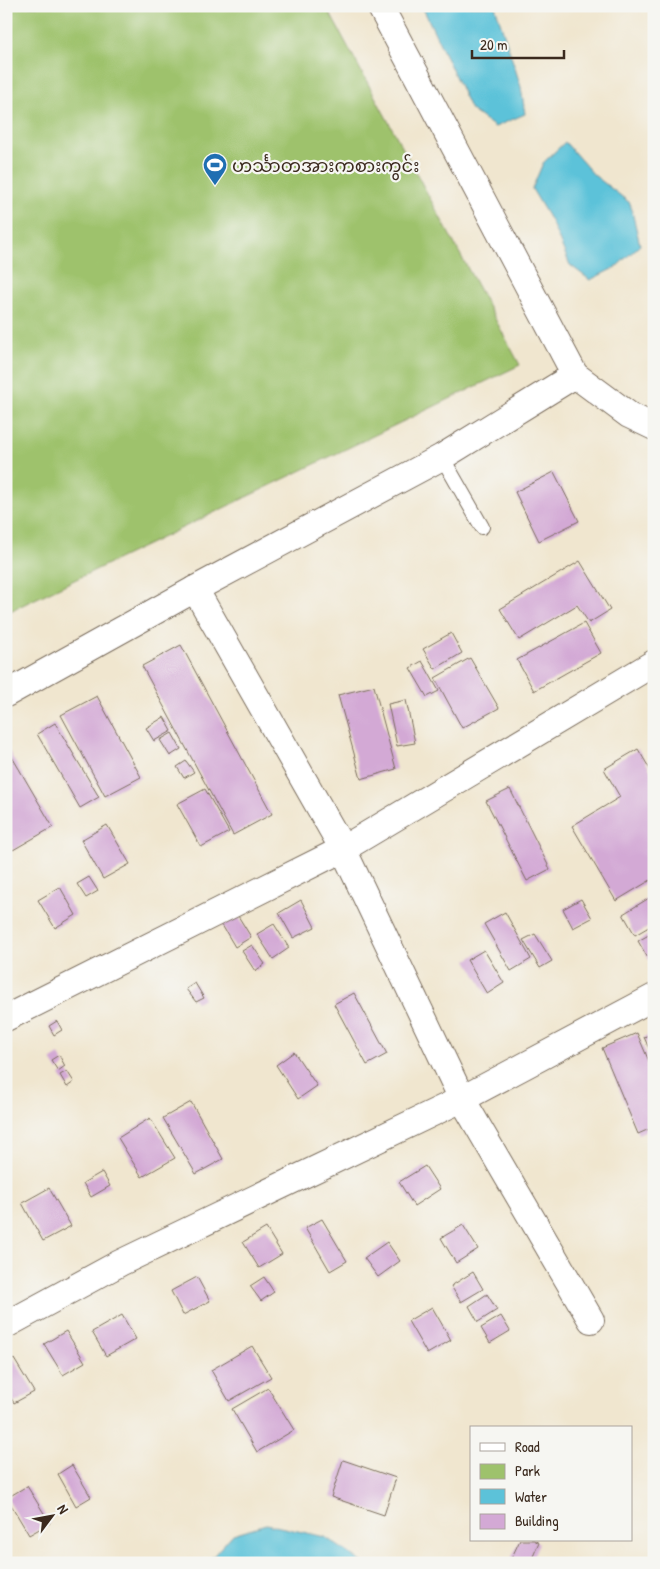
<svg xmlns="http://www.w3.org/2000/svg" width="660" height="1569" viewBox="0 0 660 1569" font-family="'Patrick Hand','Noto Sans Myanmar',sans-serif">
	<style>
		.green { fill: #9ec26c; stroke: #6c7645 }
		.water { fill: #5cc2d9; stroke: #4c767c }
		.building { fill: #d3a9d5 }
		.lines { fill: none; stroke-linecap: round; stroke-linejoin: round }
		.lane-casing { stroke: #7a6c5c; stroke-width: 16 }
		.street-casing { stroke: #7a6c5c; stroke-width: 28 }
		.lane { stroke: #fff; stroke-width: 14 }
		.street { stroke: #fff; stroke-width: 26 }
		.labels { text-anchor: middle; dominant-baseline: central; stroke-width: 4.5; stroke-linejoin: round; paint-order: stroke }
		.poi-label { font-size: 18px; fill: #3b2a1e; stroke: #f6f6f2; text-anchor: start }
	</style>
	<rect width="100%" height="100%" fill="#f6f6f2"/>
	<filter id="ink" filterUnits="userSpaceOnUse"><feTurbulence type="fractalNoise" baseFrequency=".02" numOctaves="2"/><feDisplacementMap in="SourceGraphic" scale="10" xChannelSelector="R" yChannelSelector="G"/><feConvolveMatrix kernelMatrix="1 2 1 2 8 2 1 2 1" color-interpolation-filters="sRGB"/></filter>
	<filter id="wash" filterUnits="userSpaceOnUse"><feTurbulence type="fractalNoise" baseFrequency=".0096" numOctaves="4" result="noise"/><feDisplacementMap in="SourceGraphic" scale="20" xChannelSelector="R" yChannelSelector="G"/><feGaussianBlur stdDeviation="1.12" result="paint"/><feColorMatrix in="noise" values="0 0 0 0 0 0 0 0 0 0 0 0 0 0 0 0 0 1.4 0 .05"/><feComposite in="paint" operator="in"/></filter>
	<g filter="url(#wash)">
		<rect width="100%" height="100%" fill="#f0e6cf"/>
		<path class="green" d="M 6,6 L 326,6 L 520,365 L 6,613 Z"/>
		<g class="water">
			<path d="M 422,6 L 495,6 L 521,87 L 525,114 L 495,127 L 471,110 Z"/>
			<path d="M 565,142 L 594,175 L 630,203 L 640,245 L 616,267 L 590,280 L 570,265 L 551,221 L 532,189 L 543,163 Z"/>
			<path d="M 266,1524 L 325,1537 L 363,1563 L 207,1563 L 233,1534 Z"/>
		</g>
		<g id="blocks">
			<g class="building">
				<path d="M 554,472 L 579,521 L 539,541 L 515,492 Z"/>
				<path d="M 580,561 L 610,610 L 589,623 L 577,605 L 519,640 L 500,609 Z"/>
				<path d="M 584,623 L 601,653 L 534,691 L 517,660 Z"/>
				<path d="M 451,633 L 462,653 L 435,669 L 423,649 Z"/>
				<path d="M 181,645 L 272,814 L 233,835 L 142,666 Z"/>
				<path d="M 470,658 L 499,708 L 462,728 L 435,678 Z"/>
				<path d="M 422,661 L 439,691 L 427,697 L 410,668 Z"/>
				<path d="M 374,686 L 396,769 L 361,779 L 338,695 Z"/>
				<path d="M 97,696 L 141,777 L 105,796 L 61,715 Z"/>
				<path d="M 406,700 L 415,743 L 397,746 L 388,704 Z"/>
				<path d="M 164,717 L 172,731 L 154,741 L 146,728 Z"/>
				<path d="M 55,723 L 99,797 L 80,808 L 37,734 Z"/>
				<path d="M 172,733 L 181,749 L 170,756 L 160,740 Z"/>
				<path d="M 638,749 L 654,776 L 654,878 L 616,901 L 572,826 L 620,797 L 604,769 Z"/>
				<path d="M 8,750 L 53,827 L 13,850 L 6,838 L 6,751 Z"/>
				<path d="M 186,761 L 194,772 L 184,778 L 177,767 Z"/>
				<path d="M 205,789 L 229,832 L 201,847 L 177,804 Z"/>
				<path d="M 510,789 L 550,869 L 527,881 L 486,801 Z"/>
				<path d="M 107,825 L 130,864 L 103,879 L 81,840 Z"/>
				<path d="M 89,877 L 98,891 L 86,898 L 77,884 Z"/>
				<path d="M 60,887 L 76,915 L 55,928 L 38,900 Z"/>
				<path d="M 654,895 L 654,924 L 635,935 L 623,914 Z"/>
				<path d="M 581,899 L 592,918 L 573,928 L 563,909 Z"/>
				<path d="M 301,900 L 315,927 L 293,938 L 279,913 Z"/>
				<path d="M 235,911 L 251,937 L 235,947 L 219,920 Z"/>
				<path d="M 505,912 L 531,959 L 511,971 L 484,924 Z"/>
				<path d="M 274,924 L 289,948 L 273,959 L 257,934 Z"/>
				<path d="M 654,932 L 654,957 L 649,960 L 638,941 Z"/>
				<path d="M 535,934 L 552,961 L 540,968 L 523,940 Z"/>
				<path d="M 252,945 L 265,964 L 255,971 L 242,951 Z"/>
				<path d="M 484,950 L 504,983 L 487,994 L 467,960 Z"/>
				<path d="M 195,983 L 204,998 L 196,1002 L 186,989 Z"/>
				<path d="M 354,993 L 387,1054 L 367,1065 L 334,1004 Z"/>
				<path d="M 57,1021 L 62,1030 L 54,1035 L 49,1026 Z"/>
				<path d="M 637,1033 L 654,1073 L 654,1127 L 638,1134 L 602,1048 Z"/>
				<path d="M 654,1033 L 654,1060 L 644,1037 Z"/>
				<path d="M 294,1052 L 317,1086 L 298,1099 L 276,1065 Z"/>
				<path d="M 59,1055 L 65,1066 L 58,1071 L 51,1060 Z"/>
				<path d="M 67,1071 L 74,1082 L 67,1087 L 60,1075 Z"/>
				<path d="M 191,1102 L 223,1159 L 196,1174 L 163,1118 Z"/>
				<path d="M 150,1118 L 175,1158 L 142,1177 L 118,1138 Z"/>
				<path d="M 425,1166 L 440,1189 L 414,1206 L 399,1182 Z"/>
				<path d="M 102,1172 L 110,1186 L 91,1197 L 83,1183 Z"/>
				<path d="M 49,1188 L 71,1226 L 43,1241 L 22,1203 Z"/>
				<path d="M 322,1219 L 347,1261 L 330,1271 L 305,1228 Z"/>
				<path d="M 463,1225 L 478,1249 L 456,1263 L 441,1238 Z"/>
				<path d="M 266,1228 L 282,1254 L 259,1268 L 243,1242 Z"/>
				<path d="M 387,1242 L 400,1261 L 378,1277 L 364,1258 Z"/>
				<path d="M 473,1272 L 483,1289 L 461,1302 L 451,1286 Z"/>
				<path d="M 197,1277 L 210,1301 L 183,1315 L 171,1291 Z"/>
				<path d="M 264,1277 L 274,1292 L 261,1301 L 250,1286 Z"/>
				<path d="M 487,1294 L 497,1310 L 478,1322 L 469,1306 Z"/>
				<path d="M 432,1307 L 451,1340 L 427,1354 L 408,1321 Z"/>
				<path d="M 122,1315 L 136,1339 L 106,1356 L 92,1332 Z"/>
				<path d="M 501,1316 L 510,1331 L 490,1343 L 481,1328 Z"/>
				<path d="M 66,1331 L 85,1362 L 63,1375 L 44,1344 Z"/>
				<path d="M 252,1346 L 271,1377 L 229,1401 L 211,1370 Z"/>
				<path d="M 14,1359 L 34,1392 L 14,1403 L 6,1390 L 6,1364 Z"/>
				<path d="M 268,1388 L 294,1430 L 257,1452 L 232,1409 Z"/>
				<path d="M 343,1460 L 396,1478 L 384,1515 L 331,1497 Z"/>
				<path d="M 72,1465 L 91,1497 L 76,1506 L 58,1474 Z"/>
				<path d="M 27,1486 L 50,1523 L 29,1535 L 7,1498 Z"/>
				<path d="M 520,1540 L 534,1540 L 539,1543 L 530,1563 L 519,1563 L 511,1559 Z"/>
			</g>
		</g>
	</g>
	<g filter="url(#ink)">
		<use href="#blocks" fill-opacity="0" stroke="#7a6c5c" stroke-width="1"/>
		<g class="lines">
			<defs>
				<path id="lane" d="M 442,457 L 482,527"/>
				<g id="street">
					<path d="M 380,6 L 575,375 L 629,415 L 654,427"/>
					<path d="M 195,589 L 343,849 L 462,1099 L 591,1320"/>
					<path d="M 6,694 L 195,589 L 442,457 L 575,375"/>
					<path d="M 6,1018 L 343,849 L 654,663"/>
					<path d="M 6,1325 L 120,1263 L 462,1099 L 654,997"/>
				</g>
			</defs>
			<use href="#lane" class="lane-casing"/>
			<use href="#street" class="street-casing"/>
			<use href="#lane" class="lane"/>
			<use href="#street" class="street"/>
		</g>
	</g>
	<defs>
		<symbol id="stadium-pin" viewBox="-11 -11 22 30"><path d="M0 17L-7.5 6A9.5 9.5 0 1 1 7.5 6Z" fill="#1f6fb2" stroke="#f6f6f2"/><path d="M0-5a6.5 5 0 1 0 0 10a6.5 5 0 1 0 0-10ZM-3.5-1.8h7v3.6h-7Z" fill="#fff"/></symbol>
	</defs>
	<g fill-rule="evenodd">
		<use href="#stadium-pin" x="201" y="151" width="28" height="38"/>
	</g>
	<g class="labels">
		<g class="poi-label">
			<text x="232" y="165">ဟင်္သာတအားကစားကွင်း</text>
		</g>
	</g>
	<rect width="660" height="1569" fill="none" stroke="#f6f6f2" stroke-width="25"/>
	<rect x="470" y="1426" width="162" height="115" fill="#f6f6f2" stroke="#aba49d"/>
	<rect x="480" y="1443" width="25" height="8" fill="#ffffff" stroke="#aba49d"/>
	<text x="515" y="1452" font-size="15" fill="#3b2a1e">Road</text>
	<rect x="480" y="1464" width="25" height="15" fill="#9ec26c" stroke="#aba49d"/>
	<text x="515" y="1476" font-size="15" fill="#3b2a1e">Park</text>
	<rect x="480" y="1489" width="25" height="15" fill="#5cc2d9" stroke="#aba49d"/>
	<text x="515" y="1502" font-size="15" fill="#3b2a1e">Water</text>
	<rect x="480" y="1514" width="25" height="15" fill="#d3a9d5" stroke="#aba49d"/>
	<text x="515" y="1526" font-size="15" fill="#3b2a1e">Building</text>
	<g transform="translate(52 1516) rotate(58)" stroke="#f6f6f2" stroke-width="4" paint-order="stroke">
	<path d="M0-4L9 19L0 12L-9 19Z" fill="#3b2a1e"/>
	<text y="-8" font-size="14" font-weight="bold" text-anchor="middle" fill="#3b2a1e">N</text>
	</g>
	<path d="M472 50v8h92v-8" fill="none" stroke="#3b2a1e" stroke-width="2.5"/>
	<text x="480" y="50" font-size="15" fill="#3b2a1e" stroke="#f6f6f2" stroke-width="4" paint-order="stroke">20 m</text>
</svg>
